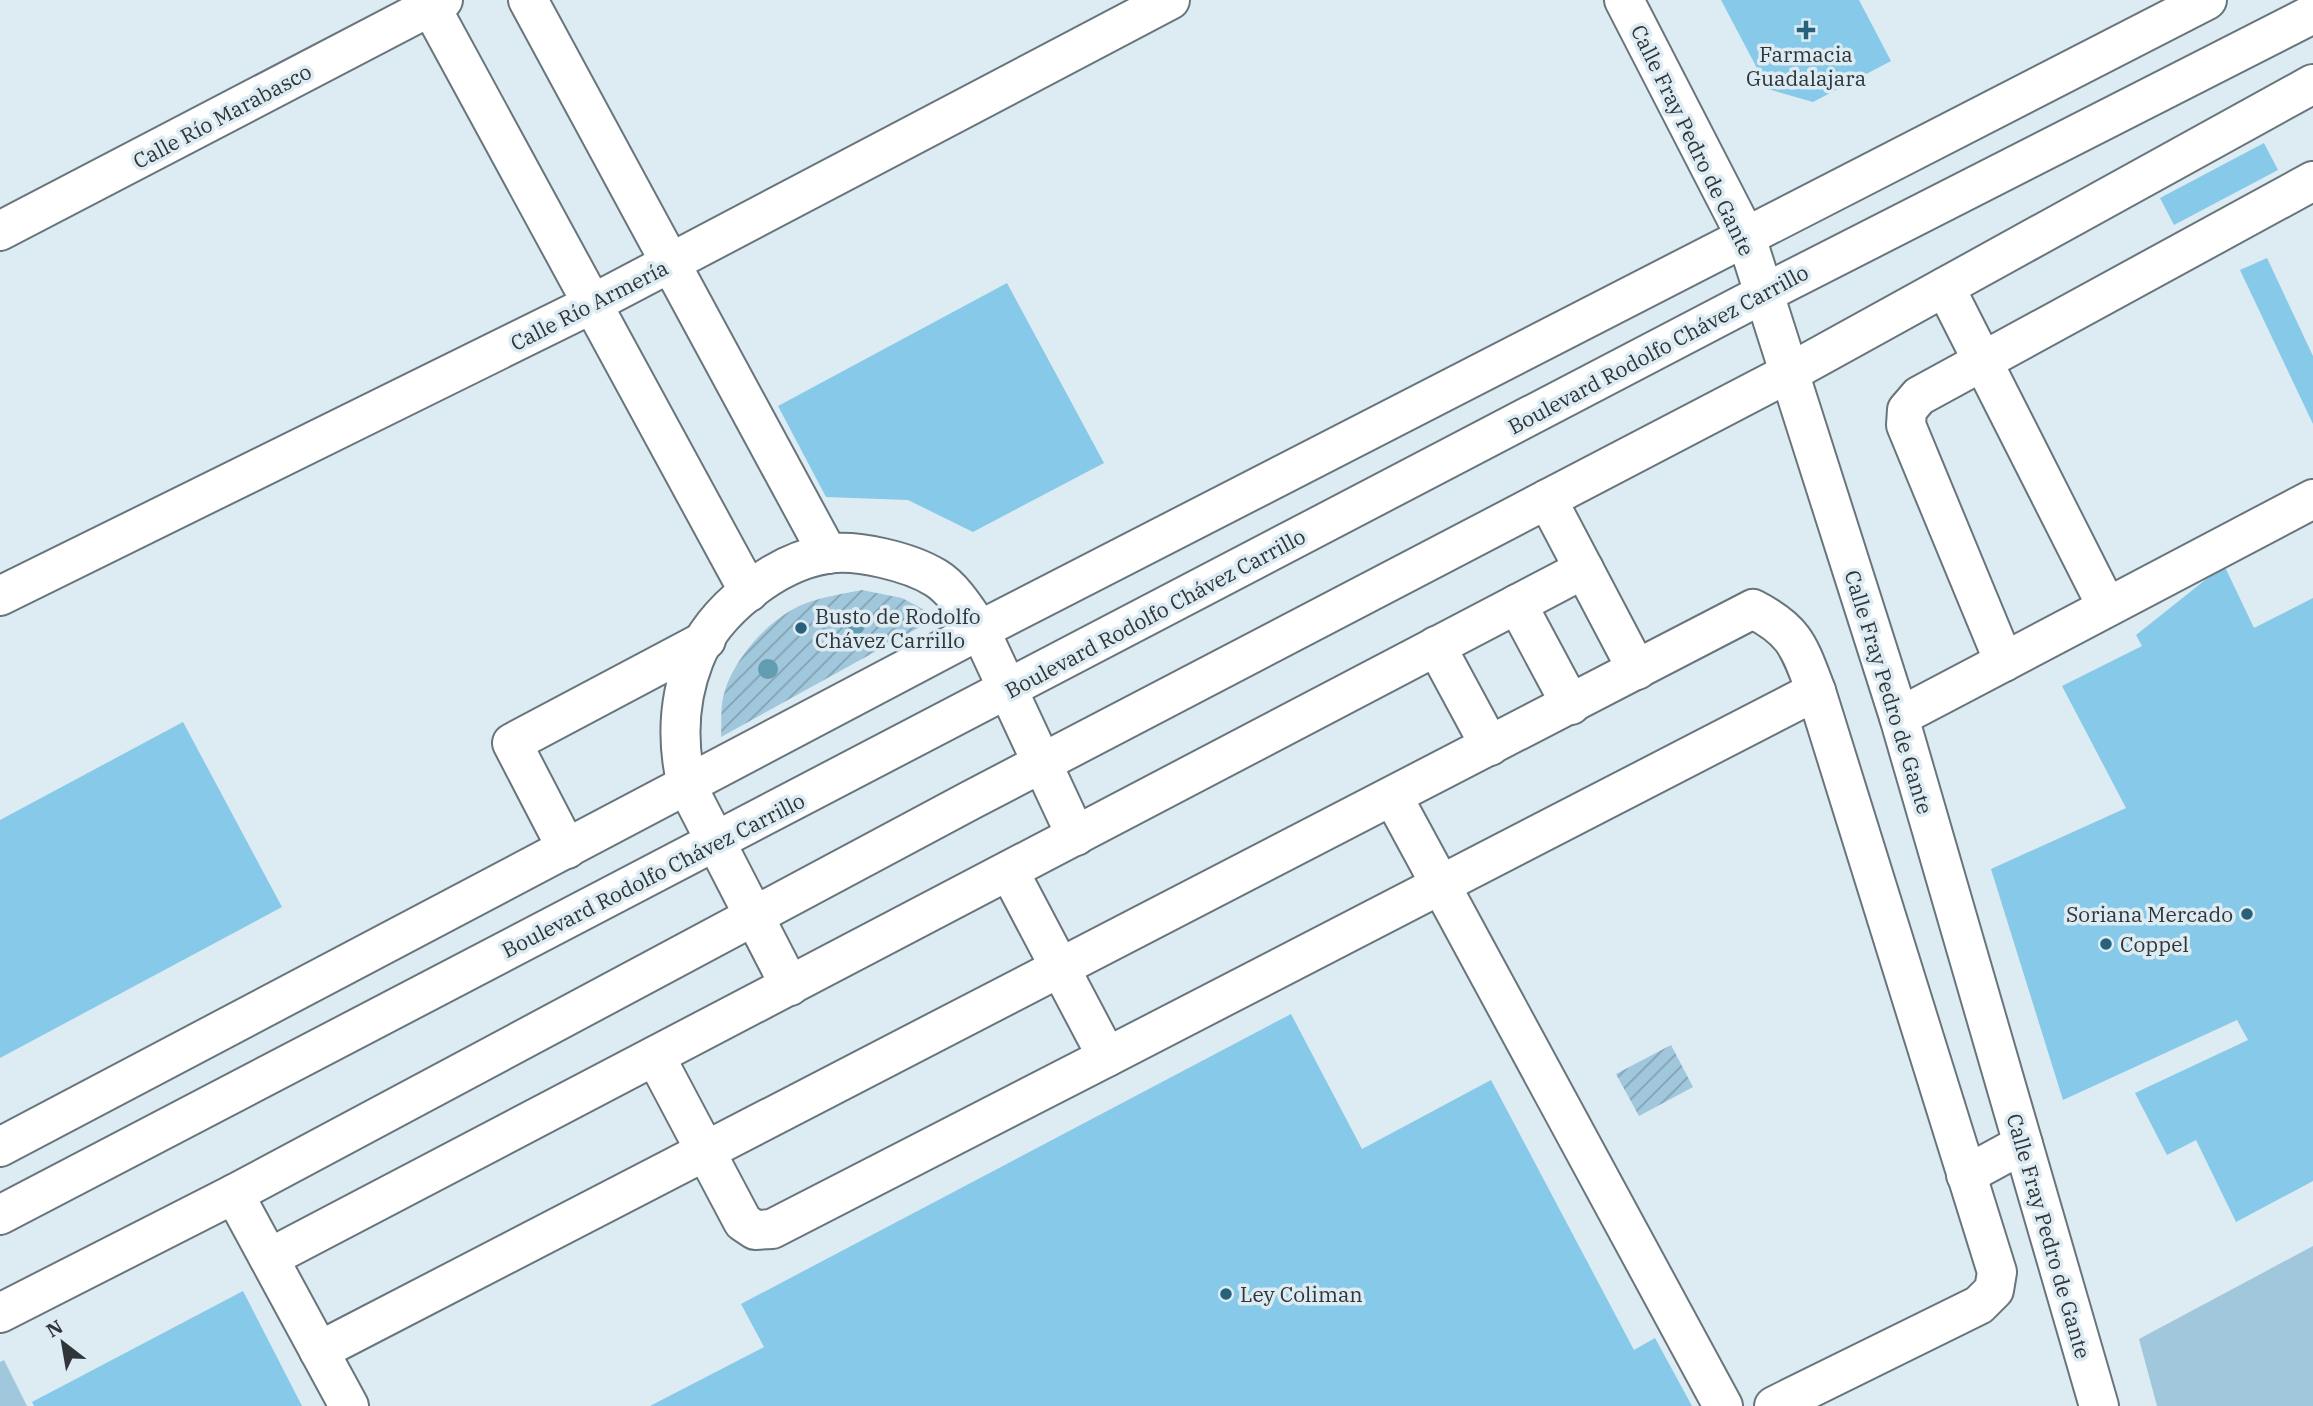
<svg xmlns="http://www.w3.org/2000/svg" width="2313" height="1406" viewBox="0 0 2313 1406" font-family="'IBM Plex Serif',serif">
	<style>
		.green { fill: #a0c7db }
		.garden { fill: url(#garden-furrows) }
		.building { fill: #87c9e9 }
		.lines { fill: none; stroke-linecap: round; stroke-linejoin: round }
		.minor-casing { stroke: #69757c; stroke-width: 42 }
		.major-casing { stroke: #69757c; stroke-width: 42 }
		.minor { stroke: #fff; stroke-width: 38 }
		.major { stroke: #fff; stroke-width: 38 }
		.tree { fill: #639cb0 }
		.poi-dot { fill: #27617a; stroke: #ddebf3; stroke-width: 2.5 }
		.labels { text-anchor: middle; dominant-baseline: central; stroke-width: 7; stroke-linejoin: round; paint-order: stroke }
		.poi-label { font-size: 21px; fill: #2f3538; stroke: #ddebf3; text-anchor: start }
		.street-label { font-size: 21px; fill: #2f3538; stroke: #ddebf3 }
	</style>
	<defs>
		<pattern id="garden-furrows" width="10" height="10" patternUnits="userSpaceOnUse" patternTransform="scale(1.75)"><rect width="10" height="10" fill="#a0c7db"/><path d="M-1 1l2-2M0 10L10 0M9 11l2-2" fill="none" stroke="#83a2b3"/></pattern>
	</defs>
	<rect width="100%" height="100%" fill="#ddebf3"/>
	<g class="green">
		<path d="M 2313,1246 L 2313,1406 L 2157,1406 L 2139,1339 Z"/>
		<path d="M 4,1360 L 27,1406 L 0,1406 L 0,1362 Z"/>
	</g>
	<g class="garden">
		<path d="M 862,590 L 902,598 L 938,617 L 721,737 C 722,724 720,707 724,694 C 732,663 762,627 790,611 C 811,598 838,595 862,590 Z"/>
		<path d="M 1671,1045 L 1693,1087 L 1639,1116 L 1616,1074 Z"/>
	</g>
	<g class="building">
		<path d="M 1721,0 L 1859,0 L 1891,61 L 1813,102 L 1768,89 Z"/>
		<path d="M 2264,143 L 2278,170 L 2174,225 L 2160,198 Z"/>
		<path d="M 2267,258 L 2313,356 L 2313,424 L 2240,270 Z"/>
		<path d="M 1007,283 L 1104,463 L 973,532 L 908,500 L 826,497 L 778,406 Z"/>
		<path d="M 2224,565 L 2254,628 L 2313,598 L 2313,1181 L 2236,1222 L 2196,1140 L 2167,1155 L 2135,1093 L 2248,1040 L 2237,1020 L 2063,1100 L 1991,869 L 2126,808 L 2062,686 L 2142,646 L 2136,635 Z"/>
		<path d="M 183,722 L 282,907 L 0,1058 L 0,820 Z"/>
		<path d="M 1291,1014 L 1362,1149 L 1491,1080 L 1634,1350 L 1655,1338 L 1692,1406 L 650,1406 L 764,1347 L 741,1304 Z"/>
		<path d="M 243,1291 L 302,1406 L 34,1406 L 32,1402 Z"/>
	</g>
	<g class="lines">
		<defs>
			<g id="minor">
				<path d="M 427,0 L 749,592"/>
				<path d="M 528,0 L 828,554"/>
				<path d="M 1624,0 L 1746,237 L 1899,717 L 2099,1406"/>
				<path d="M 0,231 L 443,0"/>
				<path d="M 1945,287 L 2107,607"/>
				<path d="M 1547,499 L 1637,670"/>
				<path d="M 0,596 L 592,304 L 1170,0"/>
				<path d="M 1517,604 L 1571,705"/>
				<path d="M 1436,646 L 1490,746"/>
				<path d="M 2004,662 L 1906,425 L 1907,410 L 1919,396 L 2313,181"/>
				<path d="M 1899,717 L 2313,499"/>
				<path d="M 1393,797 L 1723,1406"/>
				<path d="M 567,849 L 512,743 L 706,640"/>
				<path d="M 1009,871 L 1107,1057 L 1816,691"/>
				<path d="M 790,986 L 687,786 C 677,744 678,701 694,660 C 713,611 775,562 827,554 C 857,549 910,562 936,578 C 954,589 968,613 980,630 L 1076,836"/>
				<path d="M 655,1056 L 743,1222 L 755,1230 L 772,1229 L 1107,1057"/>
				<path d="M 1966,1175 L 2023,1144"/>
				<path d="M 234,1194 L 349,1406"/>
				<path d="M 269,1258 L 1584,569"/>
				<path d="M 0,1313 L 234,1194 L 971,800 L 1787,374 L 2313,84"/>
				<path d="M 319,1351 L 1753,609 C 1796,631 1799,647 1816,691 L 1997,1272 L 1994,1290 L 1979,1305 L 1774,1406"/>
			</g>
			<g id="major">
				<path d="M 0,1147 L 980,630 L 2207,0"/>
				<path d="M 0,1215 L 1763,294 L 2313,14"/>
			</g>
		</defs>
		<use href="#minor" class="minor-casing"/>
		<use href="#major" class="major-casing"/>
		<use href="#minor" class="minor"/>
		<use href="#major" class="major"/>
	</g>
	<g class="tree">
		<circle cx="855" cy="625" r="10"/>
		<circle cx="768" cy="669" r="10"/>
	</g>
	<g class="poi-dot">
		<path d="M1802.5 19.5h7v7h7v7h-7v7h-7v-7h-7v-7h7z"/>
		<circle cx="801" cy="628" r="7"/>
		<circle cx="2247" cy="914" r="7"/>
		<circle cx="2106" cy="944" r="7"/>
		<circle cx="1226" cy="1294" r="7"/>
	</g>
	<g class="labels">
		<g class="poi-label">
			<text x="1806" y="54" text-anchor="middle">Farmacia<tspan x="1806" dy="24">Guadalajara</tspan></text>
			<text x="815" y="616">Busto de Rodolfo<tspan x="815" dy="24">Chávez Carrillo</tspan></text>
			<text x="2233" y="914" text-anchor="end">Soriana Mercado</text>
			<text x="2120" y="944">Coppel</text>
			<text x="1240" y="1294">Ley Coliman</text>
		</g>
		<g class="street-label">
			<text transform="translate(222 116) rotate(-28)">Calle Río Marabasco</text>
			<text transform="translate(1693 140) rotate(64)">Calle Fray Pedro de Gante</text>
			<text transform="translate(589 305) rotate(-27)">Calle Río Armería</text>
			<text transform="translate(1658 349) rotate(-28)">Boulevard Rodolfo Chávez Carrillo</text>
			<text transform="translate(1155 613) rotate(-28)">Boulevard Rodolfo Chávez Carrillo</text>
			<text transform="translate(1889 692) rotate(73)">Calle Fray Pedro de Gante</text>
			<text transform="translate(653 875) rotate(-27)">Boulevard Rodolfo Chávez Carrillo</text>
			<text transform="translate(2049 1236) rotate(74)">Calle Fray Pedro de Gante</text>
		</g>
	</g>
	<g transform="translate(63 1343) rotate(329)" stroke="#ddebf3" stroke-width="5" paint-order="stroke">
	<path d="M0-5L12 26L0 18L-12 26Z" fill="#2f3538"/>
	<text y="-10" font-size="19" font-weight="bold" text-anchor="middle" fill="#2f3538">N</text>
	</g>
</svg>
